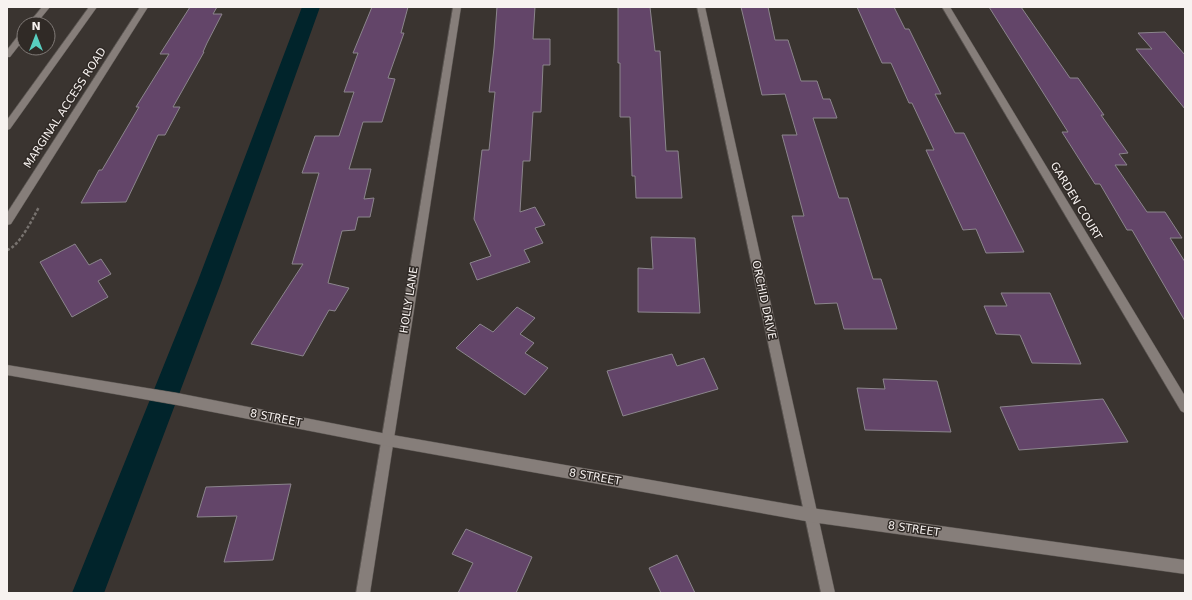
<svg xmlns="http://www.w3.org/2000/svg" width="1192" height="600" viewBox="0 0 1192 600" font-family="'DejaVu Sans',sans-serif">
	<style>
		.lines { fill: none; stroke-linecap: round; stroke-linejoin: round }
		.canal { fill: #01242b; fill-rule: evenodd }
		.building { fill: #634569; stroke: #8b858c }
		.minor-casing { stroke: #595450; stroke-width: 1 }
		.tertiary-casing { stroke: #595450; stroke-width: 1 }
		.path { stroke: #77726e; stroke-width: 2.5; stroke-dasharray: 3 2; stroke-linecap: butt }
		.minor { fill: #867e7a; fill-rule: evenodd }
		.tertiary { fill: #867e7a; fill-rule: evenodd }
		.labels { text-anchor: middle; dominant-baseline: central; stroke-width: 3; stroke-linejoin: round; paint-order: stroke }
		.street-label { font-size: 11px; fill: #f7f2f0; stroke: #302a26 }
	</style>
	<rect width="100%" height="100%" fill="#3a3430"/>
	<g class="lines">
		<path class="canal" d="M 302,7 L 320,7 L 221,283 L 104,593 L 72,593 L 197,283 Z"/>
	</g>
	<g class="building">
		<path d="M 190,7 L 217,7 L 213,14 L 222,14 L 207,43 L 203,52 L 204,52 L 173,107 L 180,107 L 165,135 L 158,135 L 126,202 L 81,203 L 99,170 L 102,170 L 139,107 L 136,107 L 169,54 L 160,54 Z"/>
		<path d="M 372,7 L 408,7 L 401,33 L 404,33 L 388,78 L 395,79 L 382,122 L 363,122 L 349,169 L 371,169 L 364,199 L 374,198 L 370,217 L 358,217 L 355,230 L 342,231 L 328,283 L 349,288 L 335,311 L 329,310 L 303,356 L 251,344 L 303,264 L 292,264 L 319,173 L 302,173 L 315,136 L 339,136 L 354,92 L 344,92 L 358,53 L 353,53 Z"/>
		<path d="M 497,7 L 535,7 L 533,39 L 550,39 L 550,65 L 543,65 L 541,112 L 533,112 L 530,161 L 523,161 L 520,212 L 535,207 L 545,225 L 535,228 L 543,243 L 524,250 L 530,262 L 477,280 L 470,263 L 491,256 L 474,219 L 482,150 L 489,150 L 495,92 L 489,92 L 494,48 Z"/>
		<path d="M 618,7 L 650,7 L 655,51 L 660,51 L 666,151 L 678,151 L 682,198 L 636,198 L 635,176 L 632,176 L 630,117 L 620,117 L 620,63 L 618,63 Z"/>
		<path d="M 741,7 L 768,7 L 775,40 L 788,40 L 801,81 L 817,81 L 823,99 L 830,99 L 837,118 L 813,118 L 839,198 L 848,198 L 873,279 L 881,279 L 897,329 L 844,329 L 837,303 L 815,304 L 792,216 L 804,216 L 782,135 L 797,135 L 785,94 L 762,95 Z"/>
		<path d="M 857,7 L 894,7 L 905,29 L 909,29 L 941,94 L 935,94 L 955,133 L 964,133 L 1024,252 L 986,253 L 976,229 L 963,230 L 926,150 L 934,150 L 912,103 L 909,103 L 891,63 L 882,63 Z"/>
		<path d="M 989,7 L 1021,7 L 1070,78 L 1078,78 L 1104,115 L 1101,115 L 1128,153 L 1119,154 L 1127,165 L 1115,165 L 1147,212 L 1165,212 L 1182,238 L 1170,238 L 1185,262 L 1185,321 L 1132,230 L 1127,230 L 1100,184 L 1095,184 L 1062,132 L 1068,132 Z"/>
		<path d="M 1165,32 L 1185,55 L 1185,109 L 1136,49 L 1152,49 L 1138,33 Z"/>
		<path d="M 651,237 L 695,238 L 700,313 L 638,312 L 638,268 L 653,269 Z"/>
		<path d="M 75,244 L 89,265 L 101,259 L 111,274 L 98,281 L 108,297 L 72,317 L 40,262 Z"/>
		<path d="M 1001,293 L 1050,293 L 1081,364 L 1032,363 L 1020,335 L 996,334 L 984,306 L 1007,306 Z"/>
		<path d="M 517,307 L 535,318 L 520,334 L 534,343 L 525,353 L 548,368 L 525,395 L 456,348 L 480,324 L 493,332 Z"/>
		<path d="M 672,354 L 677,366 L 704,358 L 718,389 L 623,416 L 607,371 Z"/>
		<path d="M 883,379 L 937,381 L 951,432 L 865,430 L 857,388 L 885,389 Z"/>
		<path d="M 1103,399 L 1128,442 L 1019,450 L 1000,407 Z"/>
		<path d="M 291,484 L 273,560 L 224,562 L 237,516 L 197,517 L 206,487 Z"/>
		<path d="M 466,529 L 532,557 L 516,593 L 458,593 L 473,563 L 452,554 Z"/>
		<path d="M 677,555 L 695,593 L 661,593 L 649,568 Z"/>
	</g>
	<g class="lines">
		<defs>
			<g id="minor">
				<path d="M 42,7 L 50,7 L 36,24 L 28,24 Z"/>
				<path d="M 140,7 L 148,7 L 11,224 L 7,225 L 7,213 Z"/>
				<path d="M 453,7 L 461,7 L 370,593 L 356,593 Z"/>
				<path d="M 697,7 L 705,7 L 835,593 L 821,593 Z"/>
				<path d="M 942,7 L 950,7 L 1185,396 L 1185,413 L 1181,411 Z"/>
				<path d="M 21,32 L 24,32 L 24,39 L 10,57 L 7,57 L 7,50 Z"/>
			</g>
			<g id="tertiary">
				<path d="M 89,7 L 97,7 L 10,129 L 7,130 L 7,120 Z"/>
				<path d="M 7,365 L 177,393 L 387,434 L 811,508 L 1185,560 L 1185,574 L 811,522 L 387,446 L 177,405 L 7,375 Z"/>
			</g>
		</defs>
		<use href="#minor" class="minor-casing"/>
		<use href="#tertiary" class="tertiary-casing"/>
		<path class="path" d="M 7,250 C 19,247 33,218 39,207"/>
		<use href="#minor" class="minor"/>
		<use href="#tertiary" class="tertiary"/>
	</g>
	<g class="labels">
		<g class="street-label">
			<text transform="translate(65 108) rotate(-57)">MARGINAL ACCESS ROAD</text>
			<text transform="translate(1076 201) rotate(59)">GARDEN COURT</text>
			<text transform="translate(409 300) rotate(-81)">HOLLY LANE</text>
			<text transform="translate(764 300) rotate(78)">ORCHID DRIVE</text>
			<text transform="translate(276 418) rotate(11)">8 STREET</text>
			<text transform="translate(595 477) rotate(10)">8 STREET</text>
			<text transform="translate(914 529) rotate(8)">8 STREET</text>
		</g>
	</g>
	<rect width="1192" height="600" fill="none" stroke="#f7f2f0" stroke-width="16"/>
	<g transform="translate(36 36)"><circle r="19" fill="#302a26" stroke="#807a77"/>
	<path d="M0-3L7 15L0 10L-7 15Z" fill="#58cec0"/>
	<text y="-6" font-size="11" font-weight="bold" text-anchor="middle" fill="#f7f2f0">N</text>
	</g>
</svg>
